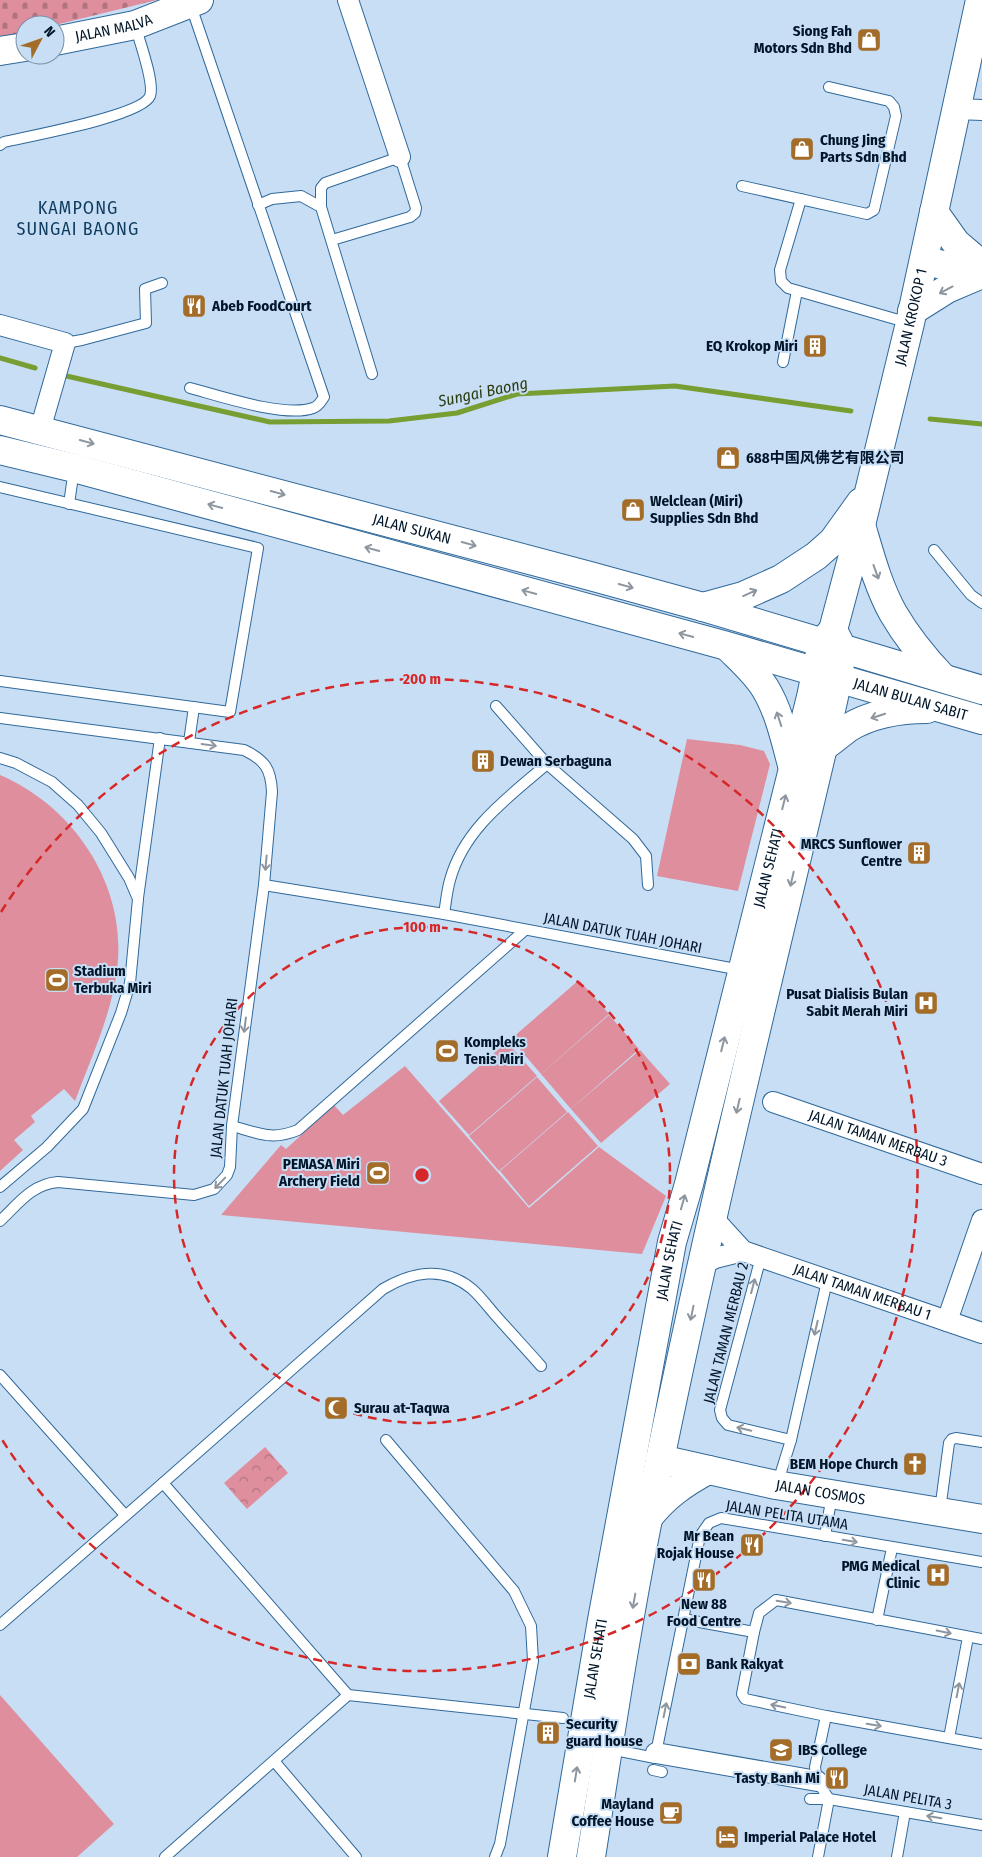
<svg xmlns="http://www.w3.org/2000/svg" width="982" height="1857" viewBox="0 0 982 1857" font-family="'Fira Sans Condensed','Noto Sans SC',sans-serif">
	<style>
		.cemetery { fill: url(#cemetery-stones) }
		.park { fill: url(#park-crowns) }
		.pitch { fill: #de8e9d }
		.lines { fill: none; stroke-linecap: round; stroke-linejoin: round }
		.stream { stroke: #769e32; stroke-width: 5 }
		.lane-casing { stroke: #30699a; stroke-width: 12 }
		.street-casing { stroke: #30699a; stroke-width: 22 }
		.secondary-casing { stroke: #30699a; stroke-width: 30 }
		.lane { stroke: #fff; stroke-width: 10 }
		.street { stroke: #fff; stroke-width: 20 }
		.secondary { stroke: #fff; stroke-width: 28 }
		.oneway { stroke: #8d969f }
		.ring { fill: none; stroke: #d62828; stroke-width: 2.5; stroke-dasharray: 9 6 }
		.labels { text-anchor: middle; dominant-baseline: central; stroke-width: 4; stroke-linejoin: round; paint-order: stroke }
		.street-label { font-size: 15px; fill: #011629; stroke: #c8def5 }
		.poi-label { font-size: 15px; font-weight: bold; fill: #011629; stroke: #c8def5; text-anchor: start }
		.water-label { font-size: 16px; font-style: italic; fill: #2b3b10; stroke: #c8def5 }
		.quarter-label { font-size: 18px; letter-spacing: 1px; fill: #0d3a5d; stroke: #c8def5 }
		.centre { fill: #d62828; stroke: #c8def5; stroke-width: 2.5 }
		.ring-label { font-size: 15px; text-anchor: middle; font-weight: bold; fill: #d62828; stroke: #c8def5; stroke-width: 4; stroke-linejoin: round; paint-order: stroke }
	</style>
	<defs>
		<pattern id="cemetery-stones" width="16" height="16" patternUnits="userSpaceOnUse" patternTransform="scale(1.25)"><rect width="16" height="16" fill="#de8e9d"/><path d="M2 7V4a2 2 0 0 1 4 0v3zM10 15v-3a2 2 0 0 1 4 0v3z" fill="#b27380"/></pattern>
		<pattern id="park-crowns" width="20" height="18" patternUnits="userSpaceOnUse" patternTransform="scale(1.25)"><rect width="20" height="18" fill="#de8e9d"/><path d="M2 6a3 3 0 1 1 6 0M12 15a3 3 0 1 1 6 0" fill="none" stroke="#b27380"/></pattern>
	</defs>
	<rect width="100%" height="100%" fill="#c8def5"/>
	<path class="cemetery" d="M 0,0 L 157,0 L 55,25 L 25,25 L 25,33 L 0,39 Z"/>
	<path class="park" d="M 265,1447 L 288,1473 L 247,1509 L 224,1483 Z"/>
	<g class="pitch">
		<path d="M 687,739 L 740,745 L 764,751 L 770,764 L 738,891 L 657,876 Z"/>
		<path d="M 0,775 C 75,807 128,887 117,970 C 111,1016 91,1058 75,1101 L 64,1089 L 31,1116 L 35,1122 L 14,1140 L 23,1150 L 0,1171 Z"/>
		<path d="M 579,980 L 609,1014 L 541,1074 L 511,1039 Z"/>
		<path d="M 609,1015 L 639,1049 L 571,1109 L 541,1074 Z"/>
		<path d="M 507,1042 L 537,1076 L 469,1135 L 439,1101 Z"/>
		<path d="M 640,1050 L 670,1084 L 601,1143 L 571,1109 Z"/>
		<path d="M 405,1066 L 529,1208 L 599,1147 L 666,1196 L 642,1254 L 221,1215 L 281,1145 L 286,1149 L 334,1105 L 343,1115 Z"/>
		<path d="M 537,1077 L 567,1112 L 499,1171 L 469,1136 Z"/>
		<path d="M 568,1112 L 598,1146 L 529,1206 L 500,1171 Z"/>
		<path d="M 0,1695 L 114,1824 L 77,1857 L 0,1857 Z"/>
	</g>
	<g class="lines">
		<g class="stream">
			<path d="M 0,358 L 35,368"/>
			<path d="M 62,375 L 270,422 L 389,421 L 457,413 L 517,394 L 675,386 L 851,411"/>
			<path d="M 930,419 L 982,424"/>
		</g>
		<defs>
			<g id="lane">
				<path d="M 0,145 L 4,142 C 29,136 142,116 150,96 C 155,83 139,40 135,25"/>
				<path d="M 742,186 L 867,214 L 874,210 L 896,116 L 894,107 L 889,101 L 829,87"/>
				<path d="M 801,199 L 780,270 L 781,281 L 788,288 L 909,323"/>
				<path d="M 258,205 L 272,199 L 301,196 L 321,207 L 372,374"/>
				<path d="M 321,207 L 321,188 L 325,183 L 400,157 L 416,208 L 415,213 L 410,217 L 332,240"/>
				<path d="M 65,343 L 82,340 L 146,323 L 145,289 L 162,283"/>
				<path d="M 783,362 L 797,291"/>
				<path d="M 190,388 C 220,396 285,418 313,408 C 319,406 321,401 324,397 L 191,6"/>
				<path d="M 0,487 L 258,548 L 230,712 L 0,681"/>
				<path d="M 69,504 L 74,469"/>
				<path d="M 934,550 L 971,595 L 982,603"/>
				<path d="M 496,706 L 547,764 L 633,839 L 646,856 L 648,885"/>
				<path d="M 0,718 L 244,750 C 265,760 271,769 272,792 L 264,885 L 232,1126 L 230,1167 L 227,1175 L 214,1189 L 194,1195 L 58,1182 C 32,1184 18,1204 0,1221"/>
				<path d="M 189,742 L 194,707"/>
				<path d="M 0,758 L 16,763 L 52,782 L 78,805 L 101,833 L 129,878 L 138,899 L 130,983 L 121,1013 L 83,1109 L 47,1147 L 0,1187"/>
				<path d="M 264,885 L 444,914 L 741,970"/>
				<path d="M 138,898 L 160,738"/>
				<path d="M 444,914 C 446,902 447,890 450,880 C 464,828 509,797 547,764"/>
				<path d="M 232,1126 C 259,1133 271,1141 298,1130 L 525,930"/>
				<path d="M 761,1257 L 720,1410 L 722,1418 L 728,1425 L 791,1440 L 827,1281"/>
				<path d="M 0,1375 L 125,1515"/>
				<path d="M 386,1440 L 514,1591 L 531,1626 L 533,1661 L 500,1844 L 495,1857"/>
				<path d="M 163,1483 L 383,1289 C 412,1272 443,1265 472,1289 C 481,1297 489,1308 497,1317 C 512,1334 527,1350 541,1366"/>
				<path d="M 777,1485 L 791,1440"/>
				<path d="M 940,1510 L 949,1443 L 952,1439 L 956,1438 L 982,1442"/>
				<path d="M 825,1536 L 832,1495"/>
				<path d="M 683,1619 L 754,1632"/>
				<path d="M 877,1620 L 892,1548"/>
				<path d="M 0,1625 L 163,1483 L 348,1695 L 165,1857"/>
				<path d="M 982,1639 L 776,1600 L 759,1613 L 754,1632 L 742,1694 L 745,1699 L 826,1716 L 982,1744"/>
				<path d="M 348,1695 L 563,1718"/>
				<path d="M 949,1738 L 968,1637"/>
				<path d="M 610,1749 L 655,1758 L 700,1536 L 709,1523 L 721,1518 L 982,1562"/>
				<path d="M 274,1761 L 356,1857"/>
				<path d="M 653,1770 L 662,1772"/>
				<path d="M 810,1799 L 829,1799 L 982,1825"/>
				<path d="M 818,1857 L 829,1799 L 817,1781 L 815,1767 L 826,1716"/>
				<path d="M 897,1857 L 905,1812"/>
			</g>
			<g id="street">
				<path d="M 348,0 L 400,157"/>
				<path d="M 957,109 L 982,110"/>
				<path d="M 0,325 L 65,343 L 40,430"/>
				<path id="s1" d="M 773,1102 L 982,1174"/>
				<path id="s2" d="M 712,1217 L 743,1251 L 982,1333"/>
				<path d="M 702,1265 L 715,1258 L 743,1251"/>
				<path d="M 947,1321 L 982,1220"/>
				<path d="M 656,1753 L 817,1781"/>
			</g>
			<g id="secondary">
				<path id="s3" d="M 55,41 L 135,25 L 199,0"/>
				<path d="M 0,51 L 25,47"/>
				<path d="M 934,212 L 956,243 L 982,265"/>
				<path d="M 924,261 L 982,273"/>
				<path d="M 912,311 L 947,289 L 982,274"/>
				<path id="s4" d="M 0,420 L 590,576 L 703,607 L 982,690"/>
				<path id="s5" d="M 0,450 L 74,468 L 727,646 L 982,720"/>
				<path d="M 861,525 C 870,555 878,586 893,613 C 907,637 924,658 943,678"/>
				<path d="M 703,607 L 743,596 L 781,579 L 816,556 L 833,541 L 861,502"/>
				<path d="M 728,647 C 741,660 755,672 765,688 C 779,711 785,739 792,765"/>
				<path d="M 823,747 C 832,741 840,734 848,728 C 871,714 901,709 927,709"/>
				<path id="s6" d="M 660,1459 L 776,1485 L 982,1519"/>
				<path d="M 648,1518 C 665,1496 684,1483 708,1470"/>
				<path id="s7" d="M 562,1857 L 602,1620 L 672,1242 L 689,1184 L 811,697 L 822,643 L 833,630 L 861,525 L 910,323 L 980,0"/>
				<path d="M 591,1857 C 609,1743 626,1628 649,1514 C 700,1257 763,1002 823,747 L 838,678 L 842,648 L 833,630"/>
			</g>
		</defs>
		<use href="#lane" class="lane-casing"/>
		<use href="#street" class="street-casing"/>
		<use href="#secondary" class="secondary-casing"/>
		<use href="#lane" class="lane"/>
		<use href="#street" class="street"/>
		<use href="#secondary" class="secondary"/>
	</g>
	<defs><path id="oneway-shaft" d="M-6 0H5M1.5-3L5.5 0L1.5 3" fill="none" stroke-width="1.6" stroke-linecap="round" stroke-linejoin="round" transform="scale(1.25)"/></defs>
	<g class="oneway">
		<use href="#oneway-shaft" transform="translate(946 290) rotate(152)"/>
		<use href="#oneway-shaft" transform="translate(87 442) rotate(15)"/>
		<use href="#oneway-shaft" transform="translate(278 493) rotate(15)"/>
		<use href="#oneway-shaft" transform="translate(215 506) rotate(-165)"/>
		<use href="#oneway-shaft" transform="translate(469 544) rotate(15)"/>
		<use href="#oneway-shaft" transform="translate(372 549) rotate(-165)"/>
		<use href="#oneway-shaft" transform="translate(876 572) rotate(70)"/>
		<use href="#oneway-shaft" transform="translate(626 586) rotate(15)"/>
		<use href="#oneway-shaft" transform="translate(529 592) rotate(-165)"/>
		<use href="#oneway-shaft" transform="translate(750 593) rotate(-24)"/>
		<use href="#oneway-shaft" transform="translate(686 635) rotate(-165)"/>
		<use href="#oneway-shaft" transform="translate(878 716) rotate(162)"/>
		<use href="#oneway-shaft" transform="translate(779 719) rotate(-108)"/>
		<use href="#oneway-shaft" transform="translate(209 745) rotate(8)"/>
		<use href="#oneway-shaft" transform="translate(784 802) rotate(-76)"/>
		<use href="#oneway-shaft" transform="translate(266 863) rotate(95)"/>
		<use href="#oneway-shaft" transform="translate(792 879) rotate(103)"/>
		<use href="#oneway-shaft" transform="translate(245 1025) rotate(97)"/>
		<use href="#oneway-shaft" transform="translate(723 1044) rotate(-76)"/>
		<use href="#oneway-shaft" transform="translate(738 1106) rotate(103)"/>
		<use href="#oneway-shaft" transform="translate(220 1183) rotate(134)"/>
		<use href="#oneway-shaft" transform="translate(683 1202) rotate(-74)"/>
		<use href="#oneway-shaft" transform="translate(753 1286) rotate(-75)"/>
		<use href="#oneway-shaft" transform="translate(692 1313) rotate(102)"/>
		<use href="#oneway-shaft" transform="translate(816 1328) rotate(103)"/>
		<use href="#oneway-shaft" transform="translate(744 1429) rotate(-167)"/>
		<use href="#oneway-shaft" transform="translate(850 1541) rotate(10)"/>
		<use href="#oneway-shaft" transform="translate(634 1601) rotate(100)"/>
		<use href="#oneway-shaft" transform="translate(784 1602) rotate(10)"/>
		<use href="#oneway-shaft" transform="translate(944 1632) rotate(11)"/>
		<use href="#oneway-shaft" transform="translate(958 1690) rotate(-79)"/>
		<use href="#oneway-shaft" transform="translate(778 1706) rotate(-168)"/>
		<use href="#oneway-shaft" transform="translate(665 1710) rotate(-79)"/>
		<use href="#oneway-shaft" transform="translate(874 1725) rotate(10)"/>
		<use href="#oneway-shaft" transform="translate(576 1774) rotate(-81)"/>
		<use href="#oneway-shaft" transform="translate(934 1817) rotate(-171)"/>
	</g>
	<g class="ring">
		<circle cx="422" cy="1175" r="248"/>
		<path d="M1 912A496 496 0 1 1 1 1438"/>
	</g>
	<defs>
		<symbol id="shop-square" viewBox="-11 -11 22 22"><rect x="-9" y="-9" width="18" height="18" rx="4" fill="#a36c28" stroke="#c8def5"/><path d="M-5-2.5h2.3a2.7 3.5 0 0 1 5.4 0H5L5.5 6h-11ZM-1.5-2.5h3a1.5 2.3 0 0 0-3 0Z" fill="#fff"/></symbol>
		<symbol id="restaurant-square" viewBox="-11 -11 22 22"><rect x="-9" y="-9" width="18" height="18" rx="4" fill="#a36c28" stroke="#c8def5"/><path d="M-5-6h1v4h1v-4h1v4h1v-4h1v5L-1.5 .5V6h-2V.5L-5-1ZM5-6V6H3V1.5H1.5Q1.5-4 5-6Z" fill="#fff"/></symbol>
		<symbol id="building-square" viewBox="-11 -11 22 22"><rect x="-9" y="-9" width="18" height="18" rx="4" fill="#a36c28" stroke="#c8def5"/><path d="M-4-6H4V6H1V3H-1V6H-4ZM-2.5-4.3h1.7v1.8h-1.7ZM.8-4.3h1.7v1.8H.8ZM-2.5-1h1.7V.8h-1.7ZM.8-1h1.7V.8H.8Z" fill="#fff"/></symbol>
		<symbol id="stadium-square" viewBox="-11 -11 22 22"><rect x="-9" y="-9" width="18" height="18" rx="4" fill="#a36c28" stroke="#c8def5"/><path d="M0-5a6.5 5 0 1 0 0 10a6.5 5 0 1 0 0-10ZM-3.5-1.8h7v3.6h-7Z" fill="#fff"/></symbol>
		<symbol id="hospital-square" viewBox="-11 -11 22 22"><rect x="-9" y="-9" width="18" height="18" rx="4" fill="#a36c28" stroke="#c8def5"/><path d="M-5-5h3v3.5h4V-5h3V5h-3V1.5h-4V5h-3Z" fill="#fff"/></symbol>
		<symbol id="mosque-square" viewBox="-11 -11 22 22"><rect x="-9" y="-9" width="18" height="18" rx="4" fill="#a36c28" stroke="#c8def5"/><path d="M3.5-4.9A6 6 0 1 0 3.5 4.9A5 5 0 1 1 3.5-4.9Z" fill="#fff"/></symbol>
		<symbol id="church-square" viewBox="-11 -11 22 22"><rect x="-9" y="-9" width="18" height="18" rx="4" fill="#a36c28" stroke="#c8def5"/><path d="M-1.2-6h2.4v3.5h3.3v2.4h-3.3V6h-2.4V-.1h-3.3v-2.4h3.3Z" fill="#fff"/></symbol>
		<symbol id="bank-square" viewBox="-11 -11 22 22"><rect x="-9" y="-9" width="18" height="18" rx="4" fill="#a36c28" stroke="#c8def5"/><path d="M-6-4H6V4H-6ZM0-2.3a2.3 2.3 0 1 0 0 4.6a2.3 2.3 0 1 0 0-4.6Z" fill="#fff"/></symbol>
		<symbol id="university-square" viewBox="-11 -11 22 22"><rect x="-9" y="-9" width="18" height="18" rx="4" fill="#a36c28" stroke="#c8def5"/><path d="M0-5L7-2L0 1L-7-2ZM-4 1L0 2.5L4 1V4Q0 6-4 4Z" fill="#fff"/></symbol>
		<symbol id="cafe-square" viewBox="-11 -11 22 22"><rect x="-9" y="-9" width="18" height="18" rx="4" fill="#a36c28" stroke="#c8def5"/><path d="M-5.5-4.5H6V0H3Q3 3.5 0 3.5H-2.5Q-5.5 3.5-5.5 0ZM3-3.2v2h1.7v-2ZM-6 4.5H4V6H-6Z" fill="#fff"/></symbol>
		<symbol id="hotel-square" viewBox="-11 -11 22 22"><rect x="-9" y="-9" width="18" height="18" rx="4" fill="#a36c28" stroke="#c8def5"/><path d="M-6-4.5h1.5V1H6V5H4.5V3h-9V5H-6ZM-4 0a1.8 1.8 0 1 1 3.6 0ZM.5 0V-2.5h3Q6-2.5 6 0Z" fill="#fff"/></symbol>
	</defs>
	<g fill-rule="evenodd">
		<use href="#shop-square" x="855" y="26" width="28" height="28"/>
		<use href="#shop-square" x="788" y="135" width="28" height="28"/>
		<use href="#restaurant-square" x="180" y="292" width="28" height="28"/>
		<use href="#building-square" x="801" y="332" width="28" height="28"/>
		<use href="#shop-square" x="714" y="444" width="28" height="28"/>
		<use href="#shop-square" x="619" y="496" width="28" height="28"/>
		<use href="#building-square" x="469" y="747" width="28" height="28"/>
		<use href="#building-square" x="905" y="839" width="28" height="28"/>
		<use href="#stadium-square" x="43" y="966" width="28" height="28"/>
		<use href="#hospital-square" x="912" y="989" width="28" height="28"/>
		<use href="#stadium-square" x="433" y="1037" width="28" height="28"/>
		<use href="#stadium-square" x="364" y="1159" width="28" height="28"/>
		<use href="#mosque-square" x="322" y="1394" width="28" height="28"/>
		<use href="#church-square" x="901" y="1450" width="28" height="28"/>
		<use href="#restaurant-square" x="738" y="1531" width="28" height="28"/>
		<use href="#hospital-square" x="924" y="1561" width="28" height="28"/>
		<use href="#restaurant-square" x="690" y="1566" width="28" height="28"/>
		<use href="#bank-square" x="675" y="1650" width="28" height="28"/>
		<use href="#building-square" x="534" y="1719" width="28" height="28"/>
		<use href="#university-square" x="767" y="1736" width="28" height="28"/>
		<use href="#restaurant-square" x="823" y="1764" width="28" height="28"/>
		<use href="#cafe-square" x="657" y="1799" width="28" height="28"/>
		<use href="#hotel-square" x="713" y="1823" width="28" height="28"/>
	</g>
	<g class="labels">
		<g class="street-label">
			<text stroke="none"><textPath href="#s3" startOffset="60">JALAN MALVA</textPath></text>
			<text stroke="none"><textPath href="#s7" startOffset="1582">JALAN KROKOP 1</textPath></text>
			<text stroke="none"><textPath href="#s4" startOffset="426">JALAN SUKAN</textPath></text>
			<text stroke="none"><textPath href="#s5" startOffset="944">JALAN BULAN SABIT</textPath></text>
			<text stroke="none"><textPath href="#s7" startOffset="1011">JALAN SEHATI</textPath></text>
			<text transform="translate(623 933) rotate(11)">JALAN DATUK TUAH JOHARI</text>
			<text transform="translate(224 1078) rotate(-84)">JALAN DATUK TUAH JOHARI</text>
			<text stroke="none"><textPath href="#s1" startOffset="111">JALAN TAMAN MERBAU 3</textPath></text>
			<text stroke="none"><textPath href="#s7" startOffset="606">JALAN SEHATI</textPath></text>
			<text stroke="none"><textPath href="#s2" startOffset="172">JALAN TAMAN MERBAU 1</textPath></text>
			<text transform="translate(726 1333) rotate(-76)">JALAN TAMAN MERBAU 2</text>
			<text stroke="none"><textPath href="#s6" startOffset="164">JALAN COSMOS</textPath></text>
			<text transform="translate(787 1515) rotate(9)">JALAN PELITA UTAMA</text>
			<text stroke="none"><textPath href="#s7" startOffset="201">JALAN SEHATI</textPath></text>
			<text transform="translate(908 1797) rotate(10)">JALAN PELITA 3</text>
		</g>
		<g class="poi-label">
			<text x="852" y="31" text-anchor="end">Siong Fah<tspan x="852" dy="17">Motors Sdn Bhd</tspan></text>
			<text x="820" y="140">Chung Jing<tspan x="820" dy="17">Parts Sdn Bhd</tspan></text>
			<text x="212" y="306">Abeb FoodCourt</text>
			<text x="798" y="346" text-anchor="end">EQ Krokop Miri</text>
			<text x="746" y="458">688中国风佛艺有限公司</text>
			<text x="650" y="501">Welclean (Miri)<tspan x="650" dy="17">Supplies Sdn Bhd</tspan></text>
			<text x="500" y="761">Dewan Serbaguna</text>
			<text x="902" y="844" text-anchor="end">MRCS Sunflower<tspan x="902" dy="17">Centre</tspan></text>
			<text x="74" y="971">Stadium<tspan x="74" dy="17">Terbuka Miri</tspan></text>
			<text x="908" y="994" text-anchor="end">Pusat Dialisis Bulan<tspan x="908" dy="17">Sabit Merah Miri</tspan></text>
			<text x="464" y="1042">Kompleks<tspan x="464" dy="17">Tenis Miri</tspan></text>
			<text x="360" y="1164" text-anchor="end">PEMASA Miri<tspan x="360" dy="17">Archery Field</tspan></text>
			<text x="354" y="1408">Surau at-Taqwa</text>
			<text x="898" y="1464" text-anchor="end">BEM Hope Church</text>
			<text x="734" y="1536" text-anchor="end">Mr Bean<tspan x="734" dy="17">Rojak House</tspan></text>
			<text x="920" y="1566" text-anchor="end">PMG Medical<tspan x="920" dy="17">Clinic</tspan></text>
			<text x="704" y="1604" text-anchor="middle">New 88<tspan x="704" dy="17">Food Centre</tspan></text>
			<text x="706" y="1664">Bank Rakyat</text>
			<text x="566" y="1724">Security<tspan x="566" dy="17">guard house</tspan></text>
			<text x="798" y="1750">IBS College</text>
			<text x="820" y="1778" text-anchor="end">Tasty Banh Mi</text>
			<text x="654" y="1804" text-anchor="end">Mayland<tspan x="654" dy="17">Coffee House</tspan></text>
			<text x="744" y="1837">Imperial Palace Hotel</text>
		</g>
		<g class="water-label">
			<text transform="translate(483 392) rotate(-12)">Sungai Baong</text>
		</g>
		<g class="quarter-label">
			<text x="78" y="208">KAMPONG<tspan x="78" dy="21">SUNGAI BAONG</tspan></text>
		</g>
	</g>
	<circle cx="422" cy="1175" r="8" class="centre"/>
	<g class="ring-label">
		<text x="422" y="684">200 m</text>
		<text x="422" y="932">100 m</text>
	</g>
	<g transform="translate(40 40) rotate(49)"><circle r="24" fill="#c8def5" stroke="#788ea3"/>
	<path d="M0-4L9 19L0 12L-9 19Z" fill="#a36c28"/>
	<text y="-8" font-size="14" font-weight="bold" text-anchor="middle" fill="#011629">N</text>
	</g>
</svg>
